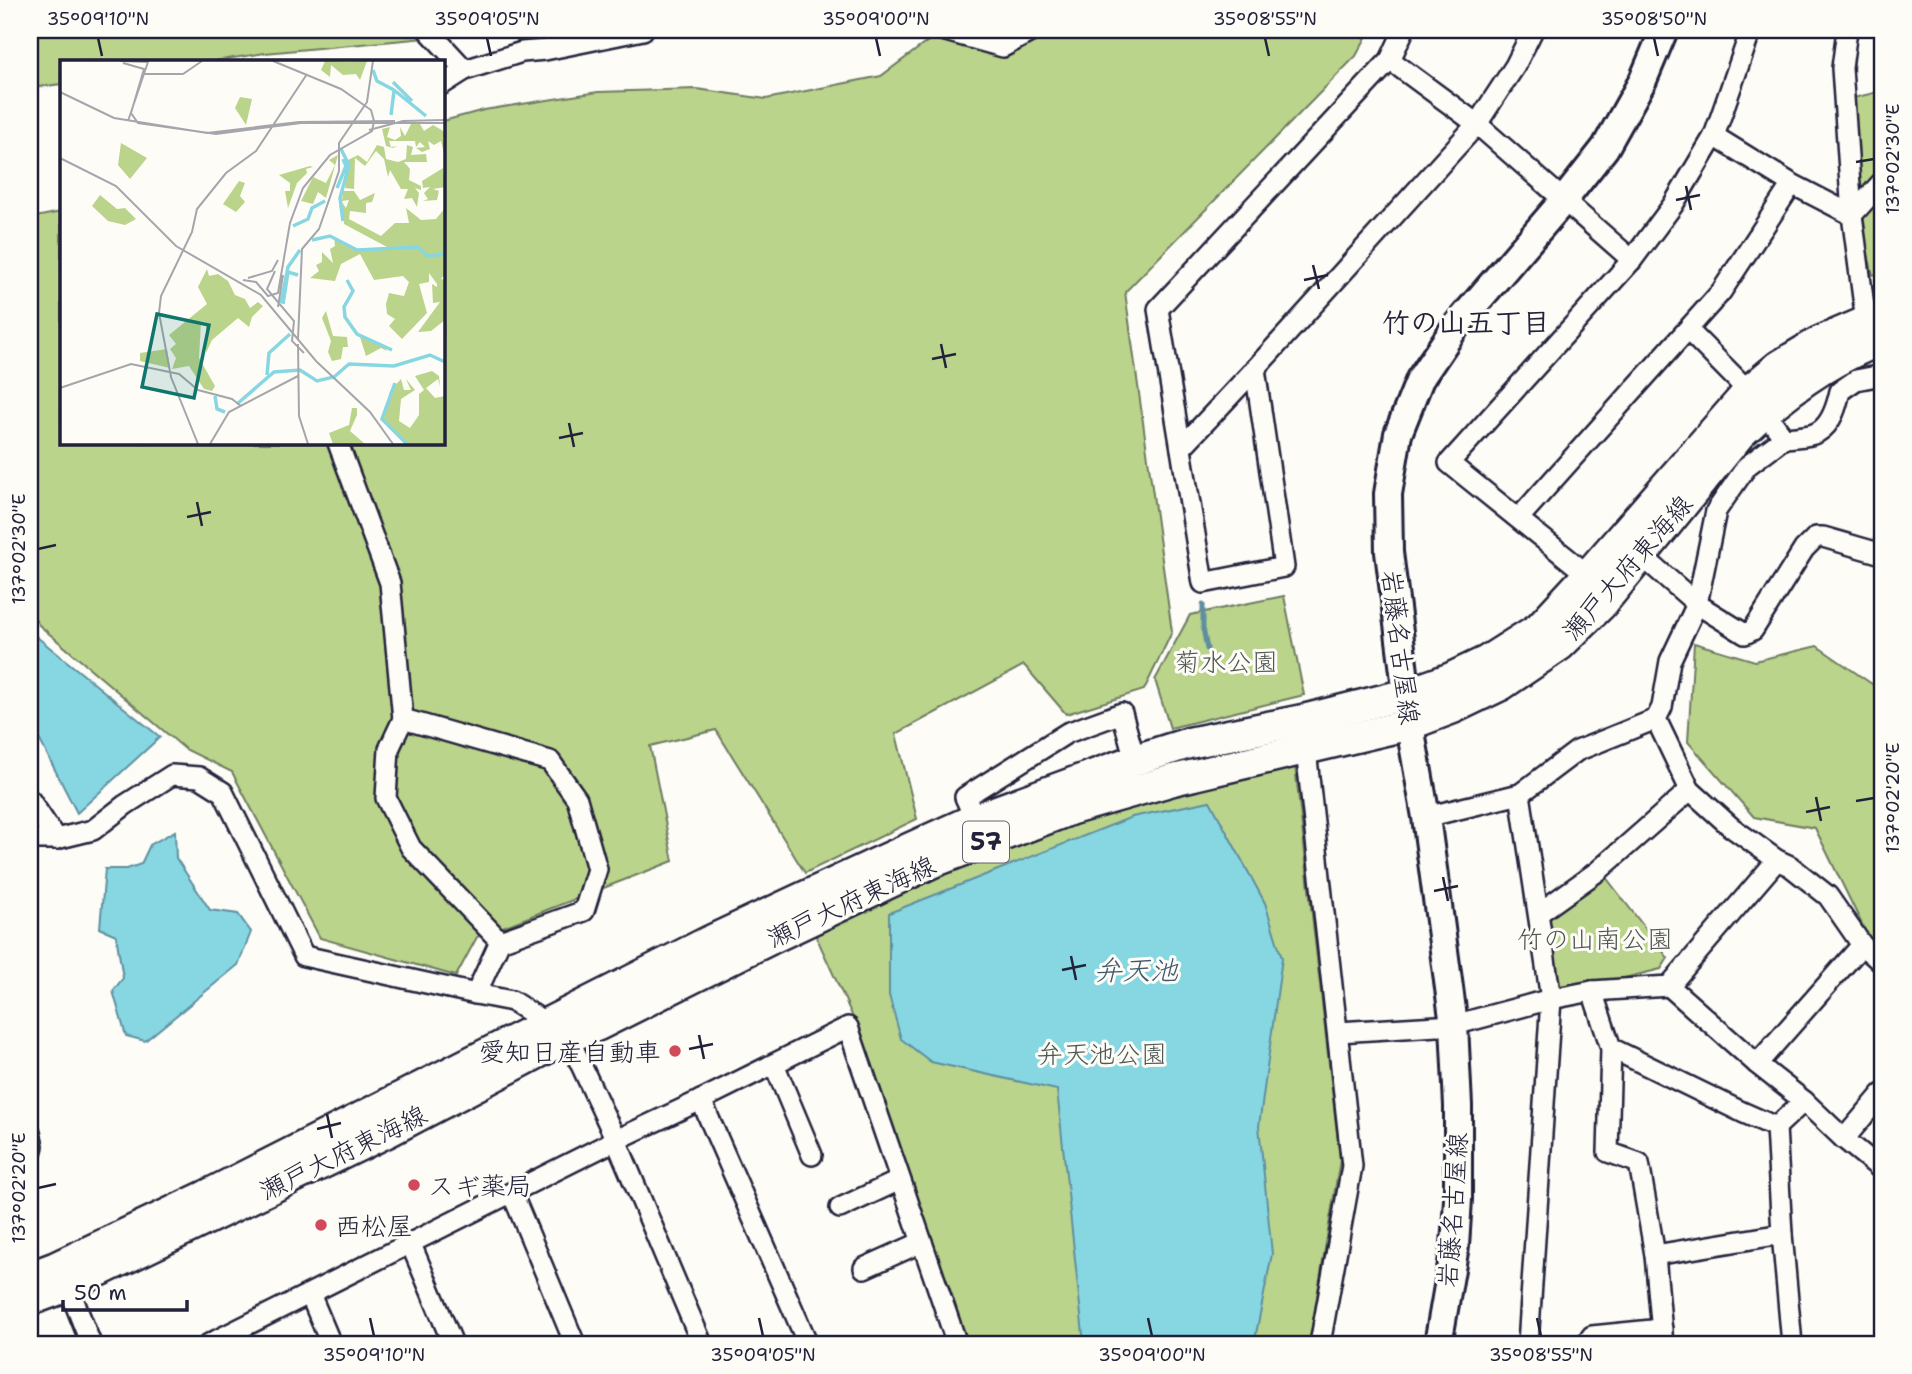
<svg xmlns="http://www.w3.org/2000/svg" width="1912" height="1374" viewBox="0 0 1912 1374" font-family="'Shantell Sans','Klee One',sans-serif">
	<style>
		.green { fill: #bbd48b; stroke: #6e7b63; stroke-width: 2 }
		.water { fill: #87d7e2; stroke: #5f8f9f; stroke-width: 2 }
		.lines { fill: none; stroke-linecap: round; stroke-linejoin: round }
		.stream { stroke: #5f8f9f; stroke-width: 5 }
		.minor-casing { stroke: #22223b; stroke-width: 24 }
		.secondary-casing { stroke: #22223b; stroke-width: 32 }
		.primary-casing { stroke: #22223b; stroke-width: 35 }
		.minor { stroke: #fdfcf7; stroke-width: 19 }
		.secondary { stroke: #fdfcf7; stroke-width: 26 }
		.primary { stroke: #fdfcf7; stroke-width: 30 }
		.ticks { fill: none; stroke: #22223b; stroke-width: 2.5 }
		.poi-dot { fill: #d1495b; stroke: #fdfcf7; stroke-width: 2.5 }
		.labels { text-anchor: middle; dominant-baseline: central; stroke-width: 6; stroke-linejoin: round; paint-order: stroke }
		.shield { fill: #fdfcf7; stroke: #646373; stroke-width: 2 }
		.shield-label { font-size: 24px; font-weight: bold; fill: #22223b }
		.street-label { font-size: 26px; fill: #22223b; stroke: #fdfcf7 }
		.park-label { font-size: 26px; fill: #505753; stroke: #fdfcf7 }
		.poi-label { font-size: 26px; fill: #22223b; stroke: #fdfcf7; text-anchor: start }
		.neighbourhood-label { font-size: 28px; font-weight: bold; fill: #22223b; stroke: #fdfcf7 }
		.water-label { font-size: 28px; font-style: italic; fill: #40586d; stroke: #fdfcf7 }
		.inset-river { fill: none; stroke: #87d7e2; stroke-width: 3.5 }
		.inset-road { fill: none; stroke: #a5a5ac; stroke-width: 2 }
		.view { fill: #0f766e; fill-opacity: 0.15; stroke: #0f766e; stroke-width: 3.5 }
		.inset-edge { fill: none; stroke: #22223b; stroke-width: 3.5 }
		.neatline { fill: none; stroke: #22223b; stroke-width: 2.5 }
		.ticks-label { font-size: 18px; text-anchor: middle; fill: #22223b }
	</style>
	<rect width="100%" height="100%" fill="#fdfcf7"/>
	<filter id="ink" filterUnits="userSpaceOnUse"><feTurbulence type="fractalNoise" baseFrequency=".0143" numOctaves="2"/><feDisplacementMap in="SourceGraphic" scale="14" xChannelSelector="R" yChannelSelector="G"/><feConvolveMatrix kernelMatrix="1 2 1 2 8 2 1 2 1" color-interpolation-filters="sRGB"/></filter>
	<g filter="url(#ink)">
		<g class="green">
			<path d="M 30,30 L 511,30 L 265,53 L 214,61 L 61,61 L 61,84 L 30,88 Z"/>
			<path d="M 943,30 L 1370,30 L 1356,56 L 1125,292 L 1172,632 L 1144,690 L 1066,714 L 1024,665 L 896,734 L 917,819 L 805,873 L 716,730 L 650,746 L 673,861 L 477,937 L 456,976 L 320,938 L 232,772 L 185,749 L 39,625 L 30,611 L 30,218 L 61,212 L 61,443 L 443,443 L 443,121 L 484,110 L 598,92 L 697,89 L 766,99 L 881,76 Z"/>
			<path d="M 1882,91 L 1882,272 L 1873,275 L 1856,208 L 1849,99 Z"/>
			<path d="M 1284,596 L 1304,695 L 1170,728 L 1155,680 L 1190,615 Z"/>
			<path d="M 1694,643 L 1755,661 L 1817,646 L 1882,691 L 1882,950 L 1874,949 L 1815,828 L 1754,817 L 1688,742 Z"/>
			<path d="M 1295,766 L 1340,1160 L 1309,1344 L 961,1344 L 852,1015 L 815,934 L 927,877 L 1132,803 Z"/>
			<path d="M 1605,876 L 1668,958 L 1661,969 L 1591,986 L 1556,992 L 1545,917 Z"/>
		</g>
		<g class="water">
			<path d="M 32,633 L 160,737 L 77,813 L 30,721 L 30,636 Z"/>
			<path d="M 1210,801 L 1265,903 L 1282,958 L 1259,1126 L 1272,1254 L 1254,1344 L 1084,1344 L 1057,1090 L 931,1062 L 901,1039 L 889,995 L 889,913 L 1132,817 Z"/>
			<path d="M 175,831 L 176,858 L 210,910 L 238,914 L 251,932 L 238,965 L 145,1041 L 126,1036 L 113,991 L 123,978 L 116,935 L 100,928 L 105,869 L 127,869 L 141,864 L 150,845 Z"/>
		</g>
		<g class="lines">
			<path class="stream" d="M 1203,605 L 1203,628 L 1207,649"/>
			<defs>
				<g id="minor">
					<path d="M 428,30 L 465,70"/>
					<path d="M 942,30 L 1003,47 L 1034,30"/>
					<path d="M 1847,30 L 1842,68 L 1852,215 L 1866,321"/>
					<path d="M 1390,60 L 1477,124 L 1632,260"/>
					<path d="M 443,84 L 465,70 L 522,52 L 545,50 L 643,30"/>
					<path d="M 1714,136 L 1792,184 L 1852,215"/>
					<path d="M 1852,215 L 1882,182"/>
					<path d="M 1688,330 L 1766,409 L 1770,419 L 1784,438 L 1747,466 L 1716,511 L 1697,604 L 1670,661 L 1662,707 L 1656,719 L 1690,790 L 1731,827 L 1777,860 L 1790,866 L 1828,896 L 1862,945 L 1882,963"/>
					<path d="M 1255,369 L 1284,567 L 1203,583 L 1158,309 L 1390,60 L 1404,30"/>
					<path d="M 1784,438 C 1794,437 1810,437 1818,432 C 1832,424 1837,405 1840,391 L 1856,380 L 1882,375"/>
					<path d="M 338,443 L 390,583 L 403,719 L 550,761 L 577,799 L 597,869 L 584,911 L 500,941 L 476,994 L 512,1001 L 568,1037 L 616,1140 L 702,1344"/>
					<path d="M 1181,448 L 1255,369 L 1477,124 L 1515,66 L 1533,30"/>
					<path d="M 1519,518 L 1721,292 L 1792,184"/>
					<path d="M 1642,556 L 1697,604 L 1745,634 L 1753,630 L 1804,549 L 1816,537 L 1823,537 L 1882,554"/>
					<path d="M 1588,575 L 1449,463 L 1632,260 L 1673,205 L 1714,136 L 1751,30"/>
					<path d="M 403,719 L 389,749 L 386,798 L 411,848 L 500,941"/>
					<path d="M 1306,750 L 1352,1166 L 1320,1344"/>
					<path d="M 1520,794 L 1551,999 L 1528,1344"/>
					<path d="M 30,800 L 56,839"/>
					<path d="M 1426,817 L 1520,794 L 1577,751 L 1656,719"/>
					<path d="M 975,819 L 965,797 L 1067,733 L 1122,713 L 1135,760"/>
					<path d="M 30,839 L 56,839 L 93,830 L 125,805 L 172,775 L 199,777 L 223,792 L 304,956 L 476,994"/>
					<path d="M 1539,913 L 1598,871 L 1690,790"/>
					<path d="M 1669,986 L 1757,1064 L 1804,1101 L 1844,1139 L 1882,1170"/>
					<path d="M 1592,991 L 1611,1048 L 1608,1152 L 1639,1163 L 1655,1255 L 1663,1344"/>
					<path d="M 1338,1032 L 1454,1025 L 1551,999 L 1592,991 L 1669,986 L 1777,860"/>
					<path d="M 1611,1048 L 1742,1112 L 1776,1127 L 1804,1101"/>
					<path d="M 774,1064 L 812,1155"/>
					<path d="M 1757,1064 L 1862,945"/>
					<path d="M 701,1100 L 808,1344"/>
					<path d="M 1776,1127 L 1782,1234 L 1792,1344"/>
					<path d="M 30,1132 L 33,1146 L 30,1156"/>
					<path d="M 1844,1139 L 1882,1094"/>
					<path d="M 512,1193 L 575,1344"/>
					<path d="M 840,1208 L 900,1180"/>
					<path d="M 410,1242 L 453,1344"/>
					<path d="M 1655,1255 L 1782,1234"/>
					<path d="M 864,1268 L 922,1242"/>
					<path d="M 68,1286 L 91,1344"/>
					<path d="M 310,1294 L 331,1344"/>
					<path d="M 209,1344 L 616,1140 L 701,1100 L 848,1027 L 957,1344"/>
					<path d="M 1586,1344 L 1592,1336 L 1662,1329"/>
				</g>
				<path id="secondary" d="M 1438,1344 L 1455,1246 L 1458,1199 L 1458,1106 L 1454,1025 L 1426,817 L 1413,744 L 1389,552 L 1388,494 L 1398,434 L 1420,379 L 1456,326 L 1564,200 L 1605,148 L 1643,80 L 1664,30"/>
				<g id="primary">
					<path d="M 30,1277 L 54,1268 L 206,1196 L 710,941 L 875,864 L 975,819 L 1135,760 L 1189,743 L 1303,720 L 1407,694 L 1449,679 L 1487,661 L 1539,628 L 1588,575 L 1749,391 L 1779,366 L 1819,342 L 1882,315"/>
					<path d="M 30,1300 L 68,1286 L 389,1131 L 568,1037 L 598,1025 L 770,939 L 933,862 L 1072,809 L 1173,780 L 1411,724 L 1453,708 L 1501,685 L 1560,645 L 1601,605 L 1740,434 C 1780,396 1830,358 1882,340"/>
				</g>
			</defs>
			<use href="#minor" class="minor-casing"/>
			<use href="#secondary" class="secondary-casing"/>
			<use href="#primary" class="primary-casing"/>
			<use href="#minor" class="minor"/>
			<use href="#secondary" class="secondary"/>
			<use href="#primary" class="primary"/>
		</g>
	</g>
	<path class="ticks" d="M 98,38 L 102,56M 487,38 L 491,56M 876,38 L 880,56M 1265,38 L 1269,56M 1654,38 L 1658,56M 1856,162 L 1874,159M 1686,186 L 1691,210M 1676,200 L 1700,195M 1313,265 L 1319,289M 1304,280 L 1328,275M 941,344 L 946,368M 932,359 L 956,354M 569,423 L 574,447M 559,438 L 583,433M 197,502 L 202,526M 187,517 L 211,512M 38,549 L 56,545M 1816,797 L 1821,821M 1856,801 L 1874,798M 1806,812 L 1830,807M 1443,877 L 1448,901M 1434,891 L 1458,886M 1071,956 L 1076,980M 1062,970 L 1086,965M 699,1035 L 704,1059M 689,1049 L 713,1044M 327,1114 L 332,1138M 317,1129 L 341,1123M 38,1188 L 56,1184M 370,1318 L 374,1336M 759,1318 L 763,1336M 1148,1318 L 1152,1336M 1537,1318 L 1541,1336"/>
	<g class="poi-dot">
		<circle cx="675" cy="1051" r="7"/>
		<circle cx="414" cy="1185" r="7"/>
		<circle cx="321" cy="1225" r="7"/>
	</g>
	<g class="labels">
		<rect class="shield" x="963" y="821.5" width="46" height="41" rx="5"/>
		<g class="shield-label">
			<text x="986" y="842">57</text>
		</g>
		<g class="street-label">
			<text transform="translate(1627 567) rotate(-49)">瀬戸大府東海線</text>
			<text transform="translate(1401 647) rotate(83)">岩藤名古屋線</text>
			<text transform="translate(851 901) rotate(-25)">瀬戸大府東海線</text>
			<text transform="translate(343 1152) rotate(-26)">瀬戸大府東海線</text>
			<text transform="translate(1452 1210) rotate(-86)">岩藤名古屋線</text>
		</g>
		<g class="park-label">
			<text x="1226" y="661">菊水公園</text>
			<text x="1595" y="938">竹の山南公園</text>
			<text x="1102" y="1053">弁天池公園</text>
		</g>
		<g class="poi-label">
			<text x="661" y="1051" text-anchor="end">愛知日産自動車</text>
			<text x="428" y="1185">スギ薬局</text>
			<text x="335" y="1225">西松屋</text>
		</g>
		<g class="neighbourhood-label">
			<text x="1466" y="322">竹の山五丁目</text>
		</g>
		<g class="water-label">
			<text x="1136" y="970">弁天池</text>
		</g>
	</g>
	<g transform="translate(60 60)">
		<rect width="385" height="385" fill="#fdfcf7"/>
		<path d="M 265,1 L 291,2 L 307,1 L 300,20 L 296,14 L 283,15 L 271,5 L 270,17 L 261,10 ZM 180,37 L 192,39 L 186,65 L 175,48 ZM 351,64 L 360,64 L 364,71 L 373,65 L 385,72 L 383,79 L 385,82 L 385,98 L 381,81 L 374,85 L 368,81 L 370,89 L 362,92 L 356,88 L 365,87 L 360,82 L 356,87 L 355,81 L 329,81 L 331,87 L 337,86 L 333,88 L 326,86 L 322,69 L 330,67 L 327,77 L 335,80 L 341,76 L 340,67 L 345,76 ZM 61,83 L 87,98 L 70,119 L 58,105 ZM 317,85 L 324,87 L 326,99 L 338,102 L 346,99 L 347,85 L 353,87 L 351,95 L 366,94 L 367,102 L 344,102 L 350,109 L 349,120 L 361,126 L 361,130 L 355,128 L 359,133 L 357,147 L 352,138 L 344,139 L 348,129 L 341,129 L 330,110 L 328,117 L 324,99 L 316,91 L 305,106 L 295,98 L 294,129 L 285,128 L 288,100 L 298,95 L 307,102 ZM 278,95 L 266,138 L 258,132 L 253,144 L 241,141 L 253,117 L 266,123 L 275,105 L 269,100 ZM 250,106 L 253,107 L 246,109 L 247,113 L 237,123 L 228,148 L 225,131 L 230,131 L 230,123 L 219,115 ZM 383,108 L 385,127 L 373,129 L 379,131 L 377,140 L 363,141 L 368,139 L 364,133 L 370,127 L 363,128 L 362,121 ZM 179,121 L 185,123 L 180,136 L 185,142 L 176,152 L 163,144 ZM 283,131 L 294,131 L 300,140 L 315,133 L 312,142 L 306,143 L 306,153 L 290,151 L 289,159 L 321,176 L 335,163 L 349,163 L 346,148 L 361,160 L 376,159 L 385,148 L 385,214 L 381,219 L 385,220 L 385,260 L 371,271 L 358,272 L 380,242 L 373,243 L 372,224 L 377,227 L 377,224 L 369,213 L 369,222 L 359,224 L 367,253 L 342,279 L 329,266 L 335,259 L 327,254 L 326,244 L 329,233 L 344,236 L 349,222 L 343,216 L 314,220 L 300,194 L 281,204 L 275,221 L 250,218 L 259,211 L 256,205 L 262,202 L 262,192 L 273,203 L 270,189 L 275,186 L 274,177 L 298,191 L 327,187 L 284,164 L 282,142 L 286,148 L 289,140 L 282,141 ZM 40,135 L 57,149 L 65,148 L 76,159 L 65,165 L 48,161 L 32,146 ZM 147,209 L 149,216 L 158,214 L 168,221 L 175,235 L 185,239 L 190,248 L 198,242 L 203,246 L 192,257 L 189,267 L 178,258 L 152,280 L 146,293 L 146,263 L 141,262 L 139,298 L 155,326 L 152,331 L 144,329 L 129,306 L 112,309 L 116,298 L 110,289 L 116,284 L 109,275 L 147,244 L 138,227 ZM 266,251 L 273,276 L 287,277 L 288,287 L 283,287 L 281,299 L 272,301 L 268,292 L 271,281 L 262,258 ZM 300,277 L 323,285 L 327,291 L 321,288 L 306,296 ZM 107,289 L 110,308 L 80,301 L 80,293 ZM 372,311 L 379,316 L 380,327 L 378,319 L 366,328 L 375,338 L 385,336 L 385,384 L 347,384 L 323,359 L 330,331 L 341,319 L 344,330 L 351,330 L 346,319 L 355,330 L 341,339 L 339,361 L 350,368 L 359,355 L 359,334 L 364,330 L 355,316 ZM 292,348 L 297,348 L 297,355 L 290,371 L 305,384 L 273,384 L 269,373 L 289,365 Z" fill="#bbd48b"/>
		<path class="inset-river" d="M 313,10 L 317,21 L 334,30M 333,22 L 352,41M 334,30 L 366,56M 331,55 L 334,31M 281,89 L 289,105 L 280,138 L 283,161M 277,128 L 286,106 L 283,99M 233,166 L 248,159 L 252,148 L 265,141M 252,180 L 270,176 L 297,190 L 358,187 L 367,196 L 383,194 L 385,198M 287,220 L 293,231 L 284,247 L 285,257 L 297,274 L 332,290M 221,243 L 228,207 L 240,190M 223,244 L 228,212 L 238,215M 207,315 L 209,293 L 230,274M 335,323 L 322,359 L 347,384M 155,336 L 157,349 L 165,352M 177,344 L 214,312 L 240,310 L 257,321 L 274,317 L 289,304 L 334,306 L 370,295 L 385,302"/>
		<path class="inset-road" d="M 60,1 L 88,2 L 68,61M 213,1 L 281,29 L 311,50 L 314,61M 63,3 L 84,9 L 71,53 L 78,63 L 156,74 L 241,63 L 385,63M 84,14 L 123,14 L 142,1M 0,32 L 54,58 L 147,73 L 239,62 L 335,61M 309,70 L 343,61 L 385,60M 0,98 L 56,126 L 116,186 L 201,235 L 256,301 L 310,352 L 333,384M 215,211 L 207,229 L 234,261 L 232,281 L 244,293M 188,218 L 212,211 L 218,200M 183,220 L 196,222 L 208,236 L 218,233 L 230,163 L 243,128 L 270,95 L 312,71 L 314,61M 218,247 L 223,215M 238,279 L 242,189 L 259,169 L 279,111 L 279,83 L 307,42 L 313,1M 238,284 L 239,356 L 248,384M 0,328 L 71,304 L 119,314 L 138,330 L 172,339 L 181,346M 138,384 L 111,317 L 99,253 L 101,236 L 132,172 L 137,149 L 166,113 L 196,91 L 247,14M 150,384 L 169,352 L 238,316"/>
		<path class="view" d="M 97,254 L 149,265 L 134,338 L 82,327 Z"/>
		<rect width="385" height="385" class="inset-edge"/>
	</g>
	<rect width="1912" height="1374" fill="none" stroke="#fdfcf7" stroke-width="77"/>
	<path d="M63 1300v10h124v-10" fill="none" stroke="#22223b" stroke-width="3.5"/>
	<text x="74" y="1300" font-size="21" fill="#22223b" stroke="#fdfcf7" stroke-width="5" paint-order="stroke">50 m</text>
	<rect x="38" y="38" width="1836" height="1298" class="neatline"/>
	<g class="ticks-label">
		<text x="98" y="25">35°09'10"N</text>
		<text x="487" y="25">35°09'05"N</text>
		<text x="876" y="25">35°09'00"N</text>
		<text x="1265" y="25">35°08'55"N</text>
		<text x="1654" y="25">35°08'50"N</text>
		<text transform="translate(1893 159) rotate(-90)" y="6">137°02'30"E</text>
		<text transform="translate(19 549) rotate(-90)" y="6">137°02'30"E</text>
		<text transform="translate(1893 798) rotate(-90)" y="6">137°02'20"E</text>
		<text transform="translate(19 1188) rotate(-90)" y="6">137°02'20"E</text>
		<text x="374" y="1361">35°09'10"N</text>
		<text x="763" y="1361">35°09'05"N</text>
		<text x="1152" y="1361">35°09'00"N</text>
		<text x="1541" y="1361">35°08'55"N</text>
	</g>
</svg>
